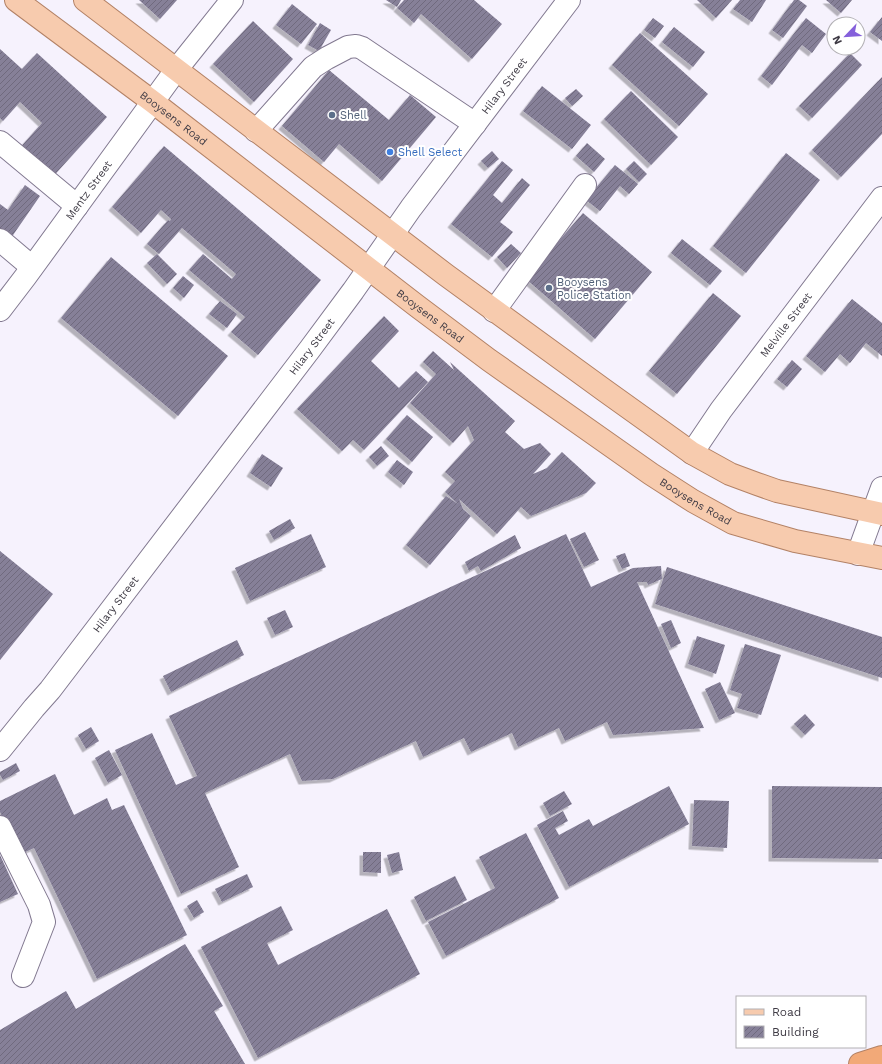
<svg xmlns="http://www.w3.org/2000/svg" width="882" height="1064" viewBox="0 0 882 1064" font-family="'Work Sans',sans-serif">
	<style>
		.building { fill: url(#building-hatch); filter: url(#shadow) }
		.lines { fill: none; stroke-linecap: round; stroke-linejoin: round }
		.minor-casing { stroke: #827990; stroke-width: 24 }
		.major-casing { stroke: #b38266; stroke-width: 24 }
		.highway-casing { stroke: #b38266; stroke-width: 24 }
		.minor { stroke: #fff; stroke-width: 22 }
		.major { stroke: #f7cbae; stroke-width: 22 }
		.highway { stroke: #f2a978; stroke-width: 22 }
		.service-dot { fill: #5c6f8a; stroke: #fff; stroke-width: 1.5 }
		.shop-dot { fill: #3f7fe0; stroke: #fff; stroke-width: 1.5 }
		.labels { text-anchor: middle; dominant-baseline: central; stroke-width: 4; stroke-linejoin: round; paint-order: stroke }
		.street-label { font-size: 11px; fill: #3e3a44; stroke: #fff }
		.service-label { font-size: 11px; fill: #4e5e75; stroke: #fff; text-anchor: start }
		.shop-label { font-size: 11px; fill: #366cbe; stroke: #fff; text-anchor: start }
	</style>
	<defs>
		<pattern id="building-hatch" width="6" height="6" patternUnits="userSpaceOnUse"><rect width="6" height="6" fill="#868098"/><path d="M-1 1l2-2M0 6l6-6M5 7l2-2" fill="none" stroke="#6f6a7e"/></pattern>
		<filter id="shadow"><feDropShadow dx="-3.5" dy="3.5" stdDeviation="0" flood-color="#0004"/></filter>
	</defs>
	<rect width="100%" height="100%" fill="#f6f2fd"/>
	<g class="building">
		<path d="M 139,0 L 177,0 L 160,19 Z"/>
		<path d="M 386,0 L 401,0 L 397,7 Z"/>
		<path d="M 404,0 L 474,0 L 502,24 L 472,59 L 421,14 L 414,23 L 397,8 Z"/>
		<path d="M 697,0 L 732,0 L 716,18 Z"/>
		<path d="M 740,0 L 766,0 L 752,22 L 733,9 Z"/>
		<path d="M 794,0 L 799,0 L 807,6 L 783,38 L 772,30 Z"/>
		<path d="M 826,0 L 852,0 L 841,13 Z"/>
		<path d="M 292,4 L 317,24 L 301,44 L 276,25 Z"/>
		<path d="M 882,17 L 882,41 L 870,32 Z"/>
		<path d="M 653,18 L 664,26 L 655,38 L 644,30 Z"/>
		<path d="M 806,18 L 826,34 L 812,53 L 802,45 L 772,85 L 761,76 Z"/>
		<path d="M 253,21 L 293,59 L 254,102 L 213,64 Z"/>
		<path d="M 320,23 L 331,30 L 319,51 L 308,45 Z"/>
		<path d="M 674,27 L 705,52 L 693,67 L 662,42 Z"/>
		<path d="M 640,33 L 708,94 L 679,126 L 612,65 Z"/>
		<path d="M 0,49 L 22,69 L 37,53 L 107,117 L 49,181 L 17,151 L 42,123 L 20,102 L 3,121 L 0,118 Z"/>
		<path d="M 850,53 L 862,65 L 812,118 L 799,106 Z"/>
		<path d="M 329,70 L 389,120 L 410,95 L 436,117 L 382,181 L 339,144 L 324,162 L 282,126 Z"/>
		<path d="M 882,77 L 882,134 L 841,177 L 812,150 Z"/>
		<path d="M 542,86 L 591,125 L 572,149 L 523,111 Z"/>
		<path d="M 576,89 L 583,96 L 572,106 L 565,98 Z"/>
		<path d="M 631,91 L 678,137 L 651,165 L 604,119 Z"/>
		<path d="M 587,143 L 605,159 L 594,172 L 576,156 Z"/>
		<path d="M 164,146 L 321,280 L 258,355 L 231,332 L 245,317 L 189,270 L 203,254 L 232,279 L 236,274 L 182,228 L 159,254 L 147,244 L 168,220 L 170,221 L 171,219 L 161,210 L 141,233 L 112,207 Z"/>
		<path d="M 492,151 L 499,159 L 488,168 L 481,161 Z"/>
		<path d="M 786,153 L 820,180 L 746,273 L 713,246 Z"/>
		<path d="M 502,161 L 513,170 L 493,195 L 502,203 L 522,178 L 530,185 L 500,222 L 513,232 L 492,257 L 451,224 Z"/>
		<path d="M 634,161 L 647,174 L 639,182 L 626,169 Z"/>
		<path d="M 615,165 L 638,184 L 629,194 L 620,186 L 600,211 L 586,200 Z"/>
		<path d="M 25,185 L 40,196 L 11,238 L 0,230 L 0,204 L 8,210 Z"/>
		<path d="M 583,213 L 652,272 L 595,339 L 526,279 Z"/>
		<path d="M 682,239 L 722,271 L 710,285 L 671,253 Z"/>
		<path d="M 511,244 L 521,253 L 507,268 L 497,257 Z"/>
		<path d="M 157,254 L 177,274 L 167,284 L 147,263 Z"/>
		<path d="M 111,257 L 228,356 L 178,416 L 61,318 Z"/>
		<path d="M 183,276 L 194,285 L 184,298 L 173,288 Z"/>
		<path d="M 713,293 L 741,316 L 677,394 L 649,371 Z"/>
		<path d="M 852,299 L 882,323 L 882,356 L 866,343 L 850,363 L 840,354 L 825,372 L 806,356 Z"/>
		<path d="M 220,301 L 237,314 L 227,328 L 209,314 Z"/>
		<path d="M 384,316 L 399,331 L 371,361 L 399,388 L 416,371 L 428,382 L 364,450 L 353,440 L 342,451 L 297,409 Z"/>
		<path d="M 433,351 L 454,370 L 450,362 L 515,421 L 505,432 L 524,449 L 540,443 L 551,454 L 533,474 L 547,468 L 562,452 L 596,483 L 586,493 L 531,516 L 521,507 L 497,534 L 459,499 L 463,509 L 471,516 L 430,565 L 406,545 L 446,496 L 458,504 L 445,492 L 455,481 L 445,472 L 474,440 L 468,426 L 453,443 L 410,403 L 436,374 L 423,362 Z"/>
		<path d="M 792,360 L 802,369 L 787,387 L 777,379 Z"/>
		<path d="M 407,415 L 433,437 L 412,462 L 386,439 Z"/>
		<path d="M 381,446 L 389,456 L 377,466 L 369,457 Z"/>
		<path d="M 262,454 L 283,468 L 271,487 L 250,473 Z"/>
		<path d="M 397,460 L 413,472 L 404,485 L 388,472 Z"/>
		<path d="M 290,519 L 295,528 L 274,540 L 269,531 Z"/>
		<path d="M 585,532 L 599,560 L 584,567 L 570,539 Z"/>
		<path d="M 311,534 L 326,567 L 250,601 L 235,568 Z"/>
		<path d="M 566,534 L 591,587 L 633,568 L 661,566 L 662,579 L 648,585 L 647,582 L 637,582 L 704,728 L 613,735 L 607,722 L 565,741 L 559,728 L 518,747 L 512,733 L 471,752 L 464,738 L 423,757 L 416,741 L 333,779 L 302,781 L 290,754 L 205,793 L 239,867 L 181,894 L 115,750 L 152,733 L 176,785 L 197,776 L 169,716 Z"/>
		<path d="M 515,535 L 521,548 L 481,571 L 478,566 L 469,571 L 465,562 Z"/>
		<path d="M 0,551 L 53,594 L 0,660 Z"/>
		<path d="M 625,553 L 630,566 L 622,569 L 616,556 Z"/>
		<path d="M 667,567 L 882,637 L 882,678 L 655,604 Z"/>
		<path d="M 285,610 L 293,627 L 275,635 L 267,618 Z"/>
		<path d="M 671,620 L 681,643 L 671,648 L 661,624 Z"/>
		<path d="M 697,636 L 725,645 L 716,674 L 688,664 Z"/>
		<path d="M 237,640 L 244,655 L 171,692 L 163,676 Z"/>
		<path d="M 745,644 L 781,655 L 761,715 L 737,708 L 742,694 L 730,690 Z"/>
		<path d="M 720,682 L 735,713 L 719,720 L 705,689 Z"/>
		<path d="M 805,714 L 815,725 L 805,735 L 794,724 Z"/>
		<path d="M 91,727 L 99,741 L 86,749 L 78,735 Z"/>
		<path d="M 109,750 L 122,775 L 108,783 L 95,758 Z"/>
		<path d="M 16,763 L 20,771 L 3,780 L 0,775 L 0,772 Z"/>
		<path d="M 55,774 L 74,815 L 107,798 L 112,810 L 124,805 L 187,935 L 97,979 L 34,848 L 21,854 L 0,812 L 0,801 Z"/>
		<path d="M 669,786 L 689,824 L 569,887 L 537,825 L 563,811 L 568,821 L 555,828 L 559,835 L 589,819 L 593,826 Z"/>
		<path d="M 772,786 L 882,787 L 882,859 L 772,858 Z"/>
		<path d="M 564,791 L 572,804 L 550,816 L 543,803 Z"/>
		<path d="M 694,800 L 729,801 L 727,848 L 692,846 Z"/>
		<path d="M 526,833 L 559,898 L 446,956 L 428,922 L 495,888 L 479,857 Z"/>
		<path d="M 363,852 L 381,852 L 381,873 L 363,872 Z"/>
		<path d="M 399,852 L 403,870 L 392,873 L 387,855 Z"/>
		<path d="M 0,855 L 18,894 L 0,902 Z"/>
		<path d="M 247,874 L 253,887 L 222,902 L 215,889 Z"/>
		<path d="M 455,876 L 467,900 L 426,921 L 414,897 Z"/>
		<path d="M 197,900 L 204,912 L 194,918 L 187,906 Z"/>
		<path d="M 281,906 L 293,930 L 267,943 L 278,965 L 387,909 L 420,974 L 258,1058 L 201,947 Z"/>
		<path d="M 185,944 L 223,1006 L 214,1011 L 245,1064 L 0,1064 L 0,1030 L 66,991 L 76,1009 Z"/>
	</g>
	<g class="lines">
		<defs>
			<g id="minor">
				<path d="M 256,131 L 313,67 L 327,58 L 348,47 L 356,46 L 362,48 L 475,124"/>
				<path d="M 0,142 L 77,206"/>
				<path d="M 0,240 L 32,267"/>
				<path id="s1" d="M 0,310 L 26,276 L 176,70 L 232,0"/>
				<path d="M 494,311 L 585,185"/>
				<path id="s2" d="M 692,453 L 721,410 L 882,198"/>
				<path d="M 858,554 L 882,488"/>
				<path id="s3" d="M 0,750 L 34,708 L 50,690 L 310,349 L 353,291 L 411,208 L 569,0"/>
				<path d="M 0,827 L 39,905 L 44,922 L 23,976"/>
			</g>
			<g id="major">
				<path id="s4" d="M 16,0 L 153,102 L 417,306 L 489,360 L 651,474 L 693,501 L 733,523 L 795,541 L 882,558"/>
				<path d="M 85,0 L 446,275 L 604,390 L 692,453 L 730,474 L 757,484 L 777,491 L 882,514"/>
			</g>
			<path id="highway" d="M 860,1064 L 882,1057"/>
		</defs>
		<use href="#minor" class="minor-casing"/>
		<use href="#major" class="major-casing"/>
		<use href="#highway" class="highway-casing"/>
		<use href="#minor" class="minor"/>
		<use href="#major" class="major"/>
		<use href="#highway" class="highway"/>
	</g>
	<g class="service-dot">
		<circle cx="332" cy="115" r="4"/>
		<circle cx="549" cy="288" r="4"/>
	</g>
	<circle class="shop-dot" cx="390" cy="152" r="4"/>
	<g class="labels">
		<g class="street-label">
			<text stroke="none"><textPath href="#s3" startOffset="834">Hilary Street</textPath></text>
			<text stroke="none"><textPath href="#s4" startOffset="197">Booysens Road</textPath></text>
			<text stroke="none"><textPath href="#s1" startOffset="149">Mentz Street</textPath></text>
			<text stroke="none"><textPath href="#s4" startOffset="521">Booysens Road</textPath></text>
			<text stroke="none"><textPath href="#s2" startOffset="159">Melville Street</textPath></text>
			<text stroke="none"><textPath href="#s3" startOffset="510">Hilary Street</textPath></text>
			<text stroke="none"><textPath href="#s4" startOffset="845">Booysens Road</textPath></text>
			<text stroke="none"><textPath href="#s3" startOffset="186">Hilary Street</textPath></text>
		</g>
		<g class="service-label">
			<text x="340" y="115">Shell</text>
			<text x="557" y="282">Booysens<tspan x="557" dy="13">Police Station</tspan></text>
		</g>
		<g class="shop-label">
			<text x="398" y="152">Shell Select</text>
		</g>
	</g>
	<rect x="736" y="996" width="130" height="52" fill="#ffffff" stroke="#b2b0b4"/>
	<rect x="744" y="1009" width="20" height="6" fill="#f7cbae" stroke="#b2b0b4"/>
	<text x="772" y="1016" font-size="12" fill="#3e3a44">Road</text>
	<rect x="744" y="1026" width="20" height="12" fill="url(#building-hatch)" stroke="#b2b0b4"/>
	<text x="772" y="1036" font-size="12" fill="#3e3a44">Building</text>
	<g transform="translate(846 36) rotate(245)"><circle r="19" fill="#ffffff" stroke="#b2b0b4"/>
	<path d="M0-3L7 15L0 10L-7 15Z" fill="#8560db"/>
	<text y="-6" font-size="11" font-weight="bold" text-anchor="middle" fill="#3e3a44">N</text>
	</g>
</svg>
